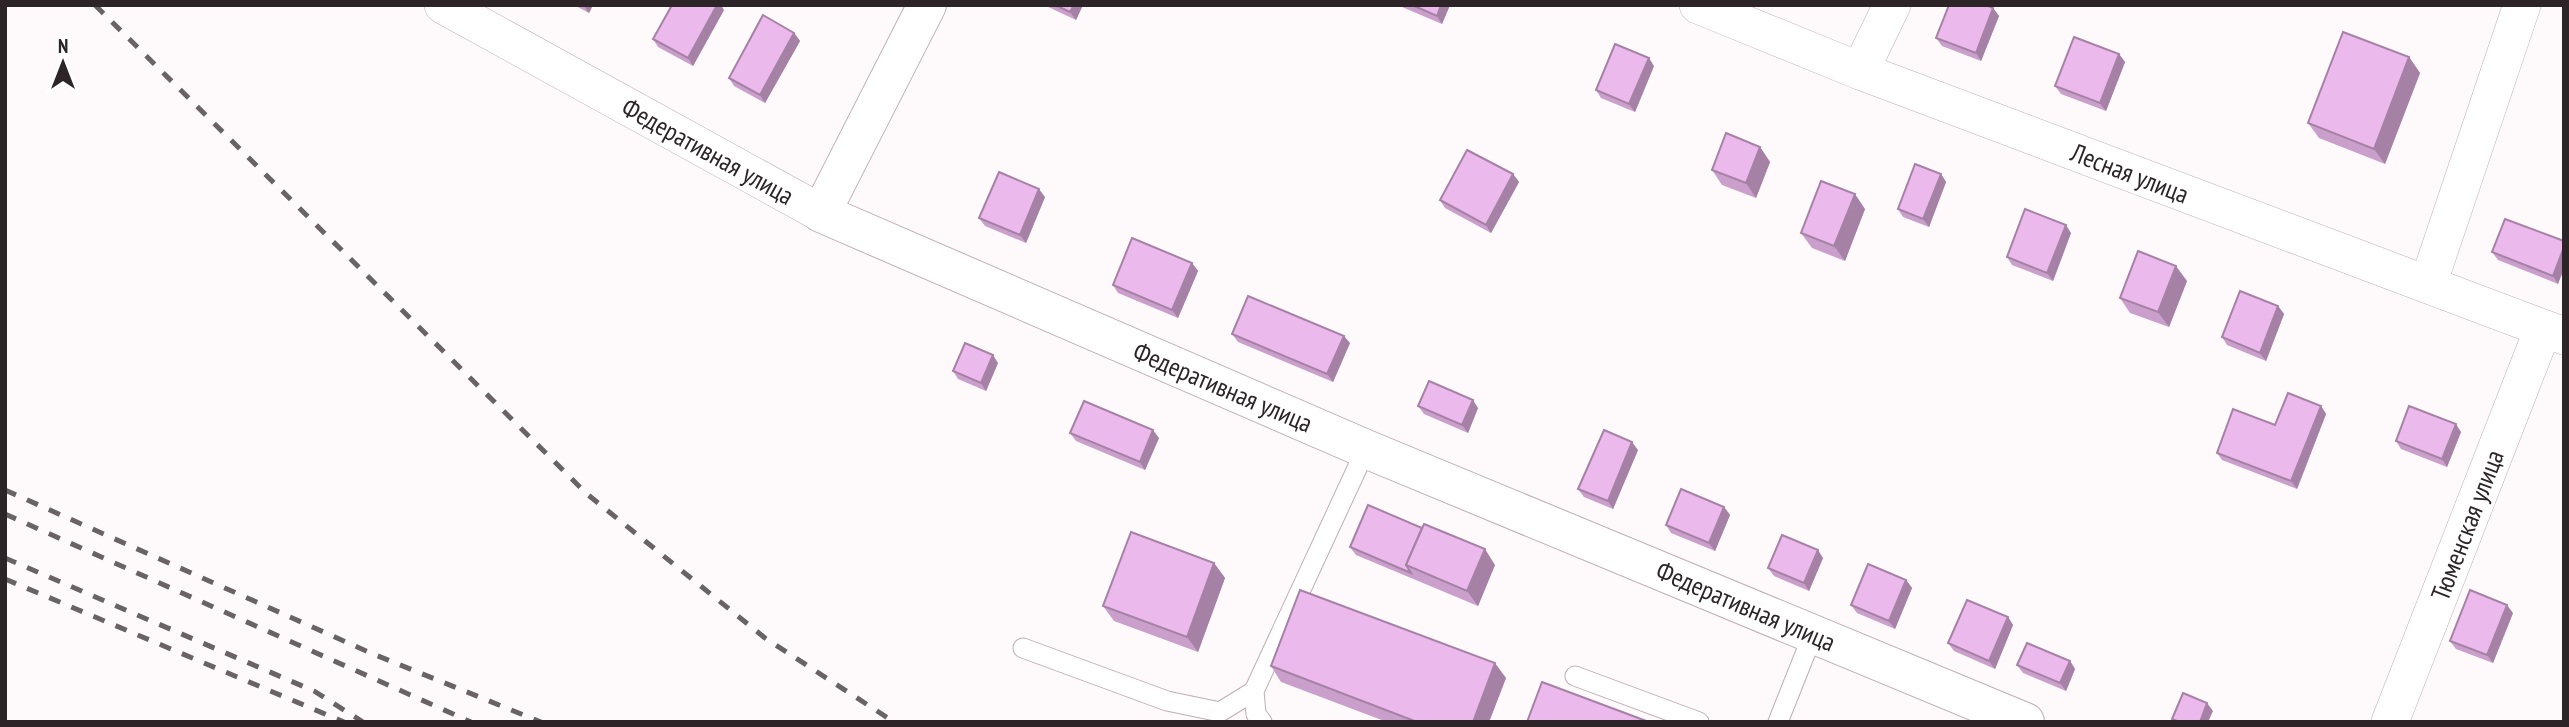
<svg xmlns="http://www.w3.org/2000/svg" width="2569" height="727" viewBox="0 0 2569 727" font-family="'PT Sans Narrow',sans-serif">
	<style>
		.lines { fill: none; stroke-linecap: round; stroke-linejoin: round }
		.lane-casing { stroke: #c2adb3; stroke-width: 21 }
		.street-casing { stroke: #c2adb3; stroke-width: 38 }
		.secondary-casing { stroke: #c2adb3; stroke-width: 40 }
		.lane { stroke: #fff; stroke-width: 19 }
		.street { stroke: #fff; stroke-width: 37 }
		.secondary { stroke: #fff; stroke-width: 38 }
		.rail { stroke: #6a6365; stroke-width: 5; stroke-dasharray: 12 12; stroke-linecap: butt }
		.wall { fill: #cb9fcb }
		.shaded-wall { fill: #a582a5 }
		.building { fill: #ecb9ec; stroke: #a582a5; stroke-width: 2 }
		.labels { text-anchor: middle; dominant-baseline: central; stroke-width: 7; stroke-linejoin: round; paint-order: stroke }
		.street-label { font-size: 26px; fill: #2c2426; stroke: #fff }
	</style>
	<rect width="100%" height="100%" fill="#fefafb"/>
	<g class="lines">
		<defs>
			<g id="lane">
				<path d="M 1023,648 L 1167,701 L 1220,712 L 1254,691"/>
				<path d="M 1575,676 L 1699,722"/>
				<path d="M 1262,722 L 1256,714 L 1254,691 L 1366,449"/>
				<path d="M 1778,722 L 1813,634"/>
			</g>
			<g id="street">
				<path d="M 443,5 L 821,213"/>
				<path d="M 1698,5 L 1860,71 L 2564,336"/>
				<path d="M 1860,71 L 1892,5"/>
				<path d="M 2428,284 L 2522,5"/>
				<path d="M 2390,722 L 2543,329"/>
			</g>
			<path id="secondary" d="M 927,5 L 821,213 L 1366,449 L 2025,722"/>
		</defs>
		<use href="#lane" class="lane-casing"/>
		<use href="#street" class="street-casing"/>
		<use href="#secondary" class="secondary-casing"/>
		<use href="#lane" class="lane"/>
		<use href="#street" class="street"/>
		<use href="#secondary" class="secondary"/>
		<g class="rail">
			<path d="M 95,5 L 587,494 L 765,638 L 894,722"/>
			<path d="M 5,490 L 373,654 L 541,722"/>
			<path d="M 5,514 L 471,722"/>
			<path d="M 5,558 L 314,691 L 363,722"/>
			<path d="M 5,579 L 344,722"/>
		</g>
	</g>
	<g class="wall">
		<path d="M 574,5 L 593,5 L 589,13 Z"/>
		<path d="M 1044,5 L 1083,5 L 1076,20 Z"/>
		<path d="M 1401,5 L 1450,5 L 1442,24 L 1402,7 Z"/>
		<path d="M 1993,8 L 1999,16 L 1981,61 L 1942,46 L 1936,38 Z"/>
		<path d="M 724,10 L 693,66 L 658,47 L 653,39 Z"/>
		<path d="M 794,33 L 800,41 L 765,103 L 734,86 L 729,78 Z"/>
		<path d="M 2119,54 L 2125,62 L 2106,111 L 2061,94 L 2055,86 Z"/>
		<path d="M 2409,57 L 2420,73 L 2385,164 L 2319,138 L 2308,123 Z"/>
		<path d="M 1654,66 L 1635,112 L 1601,98 L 1596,90 Z"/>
		<path d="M 1760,147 L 1770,162 L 1756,198 L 1722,185 L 1712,170 Z"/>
		<path d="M 1513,174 L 1519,182 L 1491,233 L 1445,208 L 1440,200 Z"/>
		<path d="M 1941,174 L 1946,182 L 1929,227 L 1903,217 L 1898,209 Z"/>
		<path d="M 1045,197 L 1026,243 L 985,226 L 979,218 Z"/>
		<path d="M 1865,209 L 1845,261 L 1812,248 L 1801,233 Z"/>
		<path d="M 2071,233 L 2053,281 L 2012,265 L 2007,257 Z"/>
		<path d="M 2564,241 L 2558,284 L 2498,260 L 2492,252 Z"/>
		<path d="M 1192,263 L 1198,271 L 1178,318 L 1118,293 L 1113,285 Z"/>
		<path d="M 2187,281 L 2169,327 L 2130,313 L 2120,298 Z"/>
		<path d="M 2278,306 L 2284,314 L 2266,361 L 2227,345 L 2222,337 Z"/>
		<path d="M 1232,334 L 1350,343 L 1333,382 L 1238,342 Z"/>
		<path d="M 998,363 L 986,391 L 958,379 L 953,371 Z"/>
		<path d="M 1418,406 L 1478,408 L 1468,433 L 1424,414 Z"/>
		<path d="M 2321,406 L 2326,414 L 2297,489 L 2222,460 L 2217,453 Z"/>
		<path d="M 2461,432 L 2447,467 L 2401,449 L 2396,441 Z"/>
		<path d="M 1070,433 L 1159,438 L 1145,470 L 1076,441 Z"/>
		<path d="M 1638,450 L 1613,509 L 1584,497 L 1578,489 Z"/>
		<path d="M 1724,507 L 1730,515 L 1715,551 L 1671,533 L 1666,525 Z"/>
		<path d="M 1350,547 L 1495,565 L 1478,606 L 1356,555 Z"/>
		<path d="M 1823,558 L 1809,591 L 1774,576 L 1768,568 Z"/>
		<path d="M 1214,563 L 1225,578 L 1198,652 L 1114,621 L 1103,606 Z"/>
		<path d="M 1906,580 L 1912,588 L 1895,629 L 1857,613 L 1851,605 Z"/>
		<path d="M 2513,613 L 2493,663 L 2456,649 L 2450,641 Z"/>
		<path d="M 2008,617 L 2013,625 L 1995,669 L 1954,651 L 1948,643 Z"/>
		<path d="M 2070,661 L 2075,669 L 2066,691 L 2023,673 L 2017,665 Z"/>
		<path d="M 1271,666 L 1506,678 L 1489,722 L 1387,722 L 1281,682 Z"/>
	</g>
	<g class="shaded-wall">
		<path d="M 583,5 L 593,5 L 589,13 Z"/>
		<path d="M 717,5 L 721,5 L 724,10 L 693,66 L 688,58 Z"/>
		<path d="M 1074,5 L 1083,5 L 1076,20 L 1070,12 Z"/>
		<path d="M 1441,5 L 1450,5 L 1442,24 L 1437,16 Z"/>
		<path d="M 1993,8 L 1999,16 L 1981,61 L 1976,53 Z"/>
		<path d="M 794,33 L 800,41 L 765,103 L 760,95 Z"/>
		<path d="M 2119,54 L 2125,62 L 2106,111 L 2100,103 Z"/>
		<path d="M 2409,57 L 2420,73 L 2385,164 L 2374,149 Z"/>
		<path d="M 1649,58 L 1654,66 L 1635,112 L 1629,104 Z"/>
		<path d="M 1760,147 L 1770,162 L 1756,198 L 1746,183 Z"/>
		<path d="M 1513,174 L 1519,182 L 1491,233 L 1486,225 Z"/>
		<path d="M 1941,174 L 1946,182 L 1929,227 L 1923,219 Z"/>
		<path d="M 1039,189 L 1045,197 L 1026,243 L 1020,235 Z"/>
		<path d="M 1855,194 L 1865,209 L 1845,261 L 1834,246 Z"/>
		<path d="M 2066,225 L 2071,233 L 2053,281 L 2047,273 Z"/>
		<path d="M 2564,247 L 2564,269 L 2558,284 L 2553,276 Z"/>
		<path d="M 1192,263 L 1198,271 L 1178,318 L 1172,310 Z"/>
		<path d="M 2176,266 L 2187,281 L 2169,327 L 2158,312 Z"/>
		<path d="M 2278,306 L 2284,314 L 2266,361 L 2260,353 Z"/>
		<path d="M 1344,336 L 1350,343 L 1333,382 L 1327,374 Z"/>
		<path d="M 993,355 L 998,363 L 986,391 L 981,383 Z"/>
		<path d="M 1473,400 L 1478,408 L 1468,433 L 1462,425 Z"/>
		<path d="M 2321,406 L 2326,414 L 2297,489 L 2291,481 Z"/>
		<path d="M 2456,424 L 2461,432 L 2447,467 L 2442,459 Z"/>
		<path d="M 1153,430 L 1159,438 L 1145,470 L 1140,462 Z"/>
		<path d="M 1632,442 L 1638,450 L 1613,509 L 1608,501 Z"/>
		<path d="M 1724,507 L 1730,515 L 1715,551 L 1709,543 Z"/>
		<path d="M 1485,549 L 1495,565 L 1478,606 L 1467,591 Z"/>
		<path d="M 1818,550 L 1823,558 L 1809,591 L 1804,583 Z"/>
		<path d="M 1214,563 L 1225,578 L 1198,652 L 1187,637 Z"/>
		<path d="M 1906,580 L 1912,588 L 1895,629 L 1889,621 Z"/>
		<path d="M 2507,605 L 2513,613 L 2493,663 L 2487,655 Z"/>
		<path d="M 2008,617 L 2013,625 L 1995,669 L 1989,661 Z"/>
		<path d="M 2070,661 L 2075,669 L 2066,691 L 2060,683 Z"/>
		<path d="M 1495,663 L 1506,678 L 1489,722 L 1473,722 Z"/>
		<path d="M 2207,703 L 2213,711 L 2208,722 L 2200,722 Z"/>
	</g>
	<g class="building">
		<path d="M 672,5 L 717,5 L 688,58 L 653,39 Z"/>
		<path d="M 1055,5 L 1074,5 L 1070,12 Z"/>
		<path d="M 1412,5 L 1441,5 L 1437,16 Z"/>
		<path d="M 1949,5 L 1986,5 L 1993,8 L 1976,53 L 1936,38 Z"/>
		<path d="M 763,15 L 794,33 L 760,95 L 729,78 Z"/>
		<path d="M 2343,32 L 2409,57 L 2374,149 L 2308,123 Z"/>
		<path d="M 2074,37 L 2119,54 L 2100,103 L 2055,86 Z"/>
		<path d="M 1615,44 L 1649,58 L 1629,104 L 1596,90 Z"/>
		<path d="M 1726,133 L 1760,147 L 1746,183 L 1712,170 Z"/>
		<path d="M 1467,150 L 1513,174 L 1486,225 L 1440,200 Z"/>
		<path d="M 1915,164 L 1941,174 L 1923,219 L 1898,209 Z"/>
		<path d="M 999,172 L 1039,189 L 1020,235 L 979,218 Z"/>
		<path d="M 1821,181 L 1855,194 L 1834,246 L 1801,233 Z"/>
		<path d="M 2025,209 L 2066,225 L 2047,273 L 2007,257 Z"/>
		<path d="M 2505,219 L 2564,241 L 2564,247 L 2553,276 L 2492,252 Z"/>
		<path d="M 1132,238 L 1192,263 L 1172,310 L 1113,285 Z"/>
		<path d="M 2138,251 L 2176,266 L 2158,312 L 2120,298 Z"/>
		<path d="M 2240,291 L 2278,306 L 2260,353 L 2222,337 Z"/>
		<path d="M 1248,296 L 1344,336 L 1327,374 L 1232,334 Z"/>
		<path d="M 965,343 L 993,355 L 981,383 L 953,371 Z"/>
		<path d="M 1429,381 L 1473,400 L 1462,425 L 1418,406 Z"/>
		<path d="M 2288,393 L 2321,406 L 2291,481 L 2217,453 L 2233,409 L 2275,425 Z"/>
		<path d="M 1084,401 L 1153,430 L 1140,462 L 1070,433 Z"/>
		<path d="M 2409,406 L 2456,424 L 2442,459 L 2396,441 Z"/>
		<path d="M 1604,430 L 1632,442 L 1608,501 L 1578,489 Z"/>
		<path d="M 1681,489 L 1724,507 L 1709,543 L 1666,525 Z"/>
		<path d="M 1368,505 L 1422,528 L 1406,565 L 1411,573 L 1350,547 Z"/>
		<path d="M 1424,524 L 1485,549 L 1467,591 L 1406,565 Z"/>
		<path d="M 1131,532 L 1214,563 L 1187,637 L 1103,606 Z"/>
		<path d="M 1782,535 L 1818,550 L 1804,583 L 1768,568 Z"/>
		<path d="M 1868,564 L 1906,580 L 1889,621 L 1851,605 Z"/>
		<path d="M 1300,590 L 1495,663 L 1473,722 L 1417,722 L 1271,666 Z"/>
		<path d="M 2470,590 L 2507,605 L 2487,655 L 2450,641 Z"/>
		<path d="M 1967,600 L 2008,617 L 1989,661 L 1948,643 Z"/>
		<path d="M 2027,643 L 2070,661 L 2060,683 L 2017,665 Z"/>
		<path d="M 1542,682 L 1649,722 L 1527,722 Z"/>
		<path d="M 2183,693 L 2207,703 L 2200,722 L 2179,722 L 2172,719 Z"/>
	</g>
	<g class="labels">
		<g class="street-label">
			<text transform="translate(708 151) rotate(29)">Федеративная улица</text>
			<text transform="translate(2130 173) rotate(21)">Лесная улица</text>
			<text transform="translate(1223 387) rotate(23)">Федеративная улица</text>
			<text transform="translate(2467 525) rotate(-69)">Тюменская улица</text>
			<text transform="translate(1746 606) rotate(23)">Федеративная улица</text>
		</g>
	</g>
	<rect width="2569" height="727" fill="none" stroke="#2c2426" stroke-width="14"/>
	<g transform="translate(63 63)" stroke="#ffffff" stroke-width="5" paint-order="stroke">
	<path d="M0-5L12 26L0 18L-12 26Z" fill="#2c2426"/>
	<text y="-10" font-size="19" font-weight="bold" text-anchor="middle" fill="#2c2426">N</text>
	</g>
</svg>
